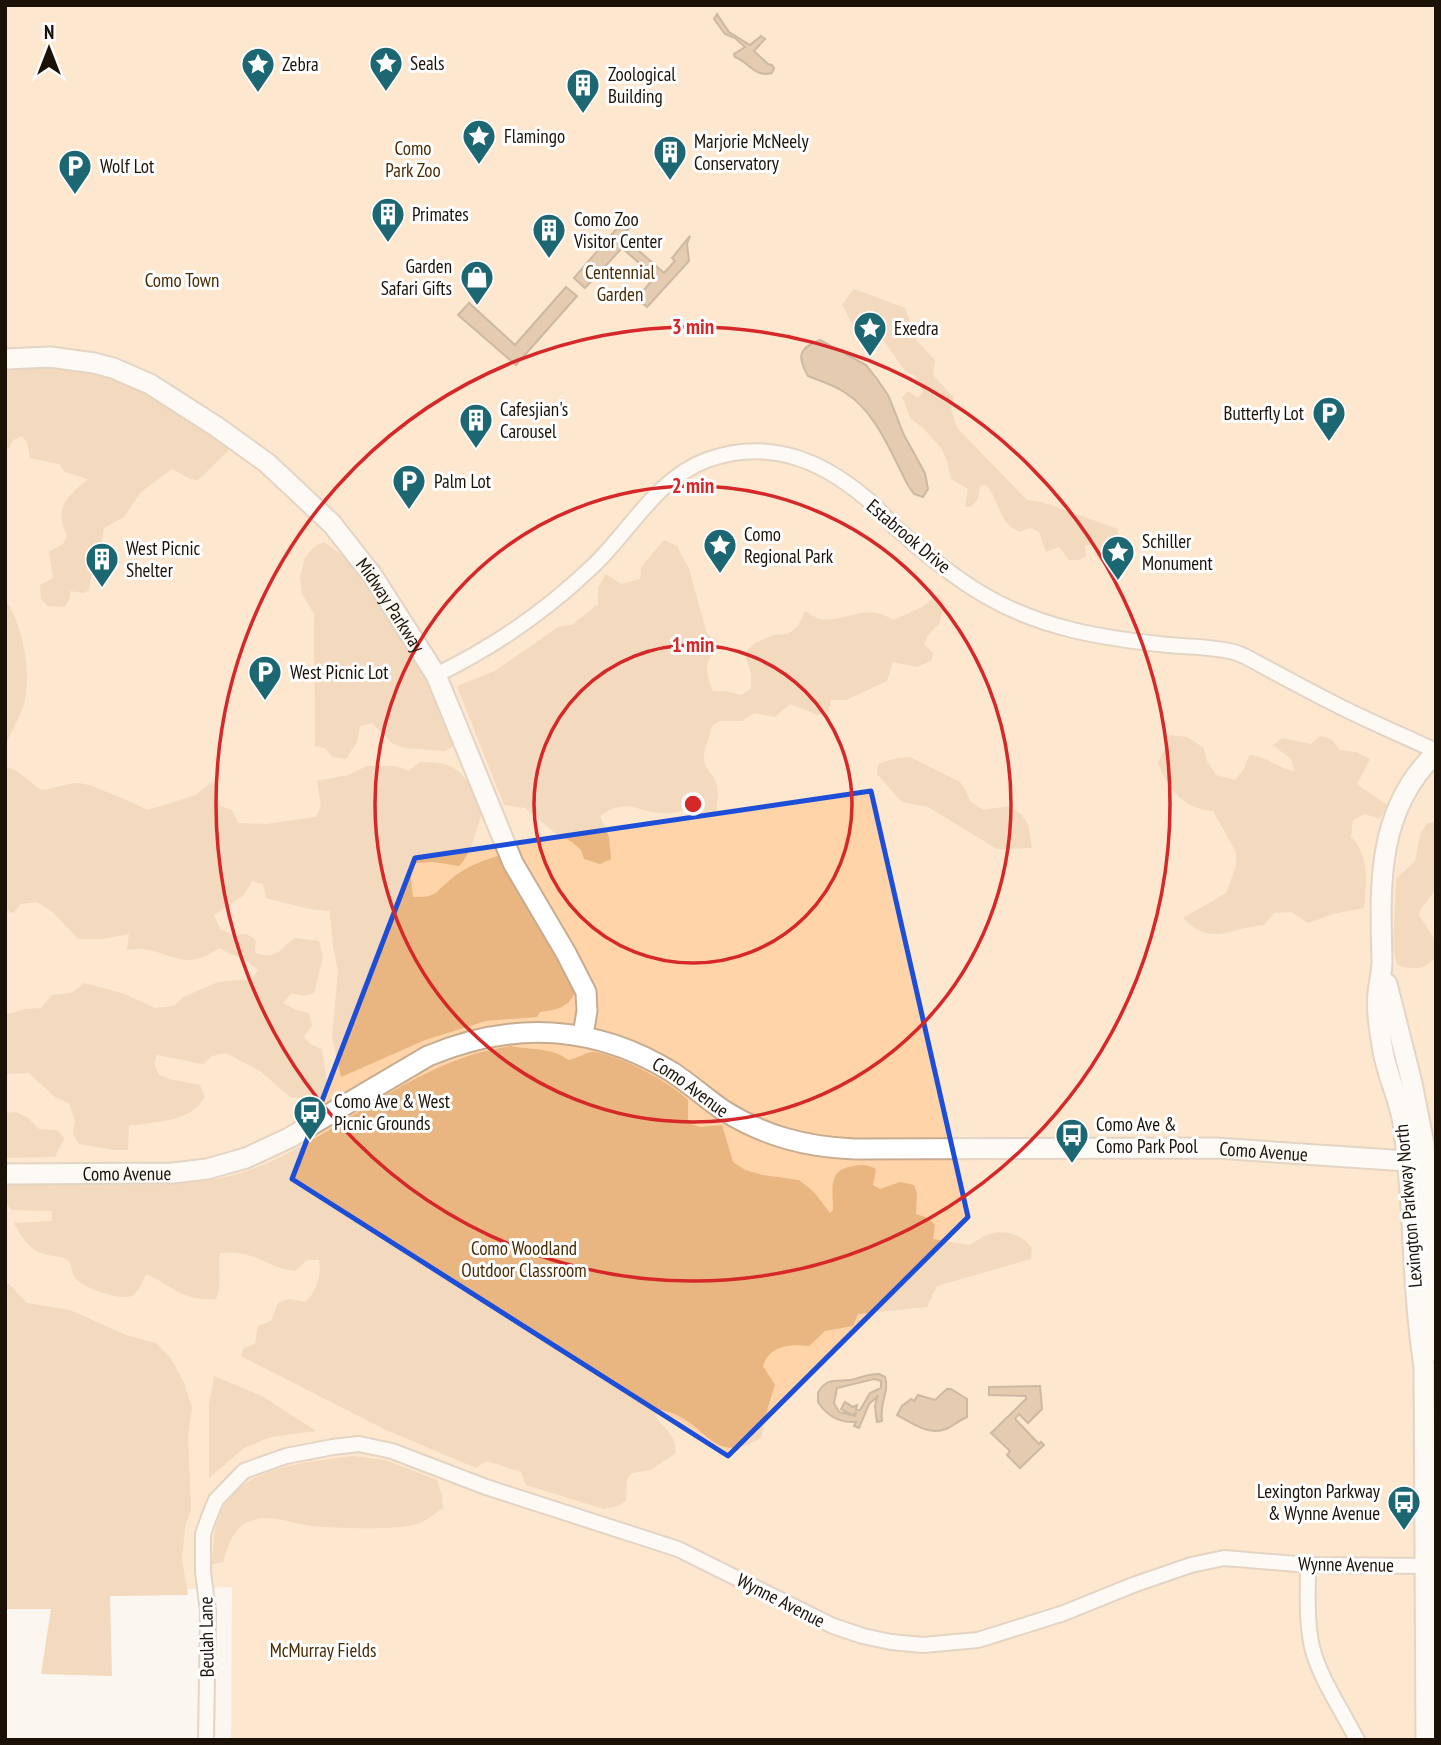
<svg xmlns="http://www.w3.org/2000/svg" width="1441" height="1745" viewBox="0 0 1441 1745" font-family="'PT Sans Narrow',sans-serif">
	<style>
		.green { fill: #ffd4a9 }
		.forest { fill: #e9b580 }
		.water { fill: #c99762; stroke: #956f47; stroke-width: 2; fill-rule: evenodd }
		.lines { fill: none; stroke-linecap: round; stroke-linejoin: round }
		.street-casing { stroke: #c7ac90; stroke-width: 18 }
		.secondary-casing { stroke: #c7ac90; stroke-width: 23 }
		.street { stroke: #fff; stroke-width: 14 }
		.secondary { stroke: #fff; stroke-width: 19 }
		.marked { fill: none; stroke: #1d4ed8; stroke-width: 5; stroke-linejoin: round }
		.ring { fill: none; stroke: #d62828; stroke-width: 3.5 }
		.labels { text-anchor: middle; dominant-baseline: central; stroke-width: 6; stroke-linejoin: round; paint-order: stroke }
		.poi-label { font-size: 19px; fill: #1b1107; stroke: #fff; text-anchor: start }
		.park-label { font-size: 19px; fill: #4b2a00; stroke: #fff }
		.street-label { font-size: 19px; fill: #1b1107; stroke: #fff }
		.centre { fill: #d62828; stroke: #fff; stroke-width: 3.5 }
		.ring-label { font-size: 21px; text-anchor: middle; font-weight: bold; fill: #d62828; stroke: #fff; stroke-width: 6; stroke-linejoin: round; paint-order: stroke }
	</style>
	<rect width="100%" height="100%" fill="#fbf5ef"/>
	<path class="green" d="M 5,5 L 1436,5 L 1436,1740 L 231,1740 L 232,1587 L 109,1593 L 5,1604 Z"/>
	<g class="forest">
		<path d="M 854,289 L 905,308 L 917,341 L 935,360 L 933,375 L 954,398 L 951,409 L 957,428 L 1027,500 L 1042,502 L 1118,529 L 1118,563 L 1105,565 L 1096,556 L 1093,545 L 1085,545 L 1086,556 L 1079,560 L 1069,560 L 1059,547 L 1046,552 L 1039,532 L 1030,528 L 1020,532 C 997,522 1001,502 986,485 L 980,486 L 978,499 L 971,507 L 965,507 L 968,489 L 951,479 L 947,460 L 941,448 L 922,427 L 911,419 L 902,397 L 908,391 L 918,398 L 923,392 L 917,377 L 904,370 L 871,322 L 864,324 L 867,336 L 859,338 L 842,304 Z"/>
		<path d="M 45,367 C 69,370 92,372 115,379 C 155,391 192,421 227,444 L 228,451 L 198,480 L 190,479 L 172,469 L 141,492 L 124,517 L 104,528 L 99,558 L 93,565 L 89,590 L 84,593 L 70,591 L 70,597 L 65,607 L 48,606 L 41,599 L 40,585 L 53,578 L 49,552 L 63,544 L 67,535 C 53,508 67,497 88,479 L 65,472 L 59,464 L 30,458 L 27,442 L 22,436 L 13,440 L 9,448 L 5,448 L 5,369 Z"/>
		<path d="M 664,540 L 677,546 L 689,569 L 707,634 L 717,640 L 718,649 C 702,661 706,674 713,691 L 725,691 L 741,695 L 751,689 L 751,674 L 745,653 L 755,643 L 773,635 L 788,634 L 798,626 L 805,611 C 810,613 815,618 820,619 C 847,623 865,602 893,620 L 922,607 L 938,594 L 945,603 L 939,624 L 928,635 L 924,644 L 933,653 L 932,660 L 917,667 L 893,662 L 887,681 L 846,700 L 831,700 L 829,711 L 818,715 L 790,704 L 775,717 L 754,713 L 742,721 L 719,721 L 712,726 C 710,736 704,748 704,757 C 704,767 708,769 713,776 C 720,786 718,803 715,814 L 705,817 L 694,809 C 683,810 670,815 660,813 C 634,810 625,798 600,816 L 609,837 L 611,859 L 600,864 L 584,859 L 581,850 L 572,842 L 554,832 L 525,808 L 504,805 L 457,686 L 495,671 L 558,627 L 572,625 L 598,604 L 598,588 L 606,574 L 622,584 L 640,579 L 641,567 Z"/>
		<path d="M 324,542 L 346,558 L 435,690 L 441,717 L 450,733 L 454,746 L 445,751 L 404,748 L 392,743 L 372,723 L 360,726 L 357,742 L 346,759 L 333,757 L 325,748 L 315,746 L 314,614 L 302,594 L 300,577 L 305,558 L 314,547 Z"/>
		<path d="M 5,600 C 22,622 30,668 26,695 C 23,713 12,729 5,746 Z"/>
		<path d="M 1170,735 L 1187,737 L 1204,748 L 1207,761 L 1216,775 L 1235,780 L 1244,769 L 1249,755 C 1267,756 1278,769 1295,771 L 1291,759 L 1273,745 L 1282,738 L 1311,744 L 1320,736 L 1331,739 L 1340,750 L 1356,752 L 1370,759 L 1357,784 L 1387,805 L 1380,819 L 1365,814 L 1353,820 L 1351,837 C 1370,856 1366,882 1364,908 L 1333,914 L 1308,923 L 1291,912 L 1274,913 L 1264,925 C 1231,927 1211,948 1183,918 L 1226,893 L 1236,866 L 1236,852 L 1213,811 C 1182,808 1169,790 1158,763 Z"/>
		<path d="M 910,757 L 960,782 L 966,791 L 970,801 L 983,810 L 1009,806 L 1021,814 L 1028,824 L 1032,848 L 997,849 L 928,807 L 902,802 L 877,774 L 878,764 L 897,758 Z"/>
		<path d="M 420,762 C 463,761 466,778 483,811 C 475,830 473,852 459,866 L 433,862 L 416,863 L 410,871 L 413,897 C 437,898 435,892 451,879 C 465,867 483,860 501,855 L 576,990 C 570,1007 557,1010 540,1012 L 537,1017 L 486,1021 L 425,1040 L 341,1077 L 332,1037 L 338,971 L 333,946 L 330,911 L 310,909 L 266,898 L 263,884 L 252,881 L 244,895 L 214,915 L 220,929 L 234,935 L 247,934 L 256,940 L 255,953 C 278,960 278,950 295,938 L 319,941 L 323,957 L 314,993 L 304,996 L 291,993 L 283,1003 L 296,1010 L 309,1013 L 312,1026 L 304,1037 L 310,1044 L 322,1049 L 327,1084 L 322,1099 L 290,1097 L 260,1071 L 226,1053 L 212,1056 L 203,1064 L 157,1055 L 154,1063 L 159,1075 L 173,1080 L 200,1085 L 205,1097 C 190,1123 156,1121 129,1126 L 128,1150 L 114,1150 L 79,1144 L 73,1134 L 75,1121 L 69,1103 L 55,1097 L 29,1073 L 5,1074 L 5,1015 L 25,1009 L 41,1008 L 52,995 L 71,993 L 84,983 L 125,994 L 155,1008 L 174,1006 L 184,997 L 218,982 L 252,979 L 258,970 C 248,959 233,956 219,948 C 179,977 167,943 127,950 L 129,934 L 102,939 L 78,939 L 54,913 L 37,902 L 21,904 L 14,913 L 5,910 L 5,767 L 17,771 L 41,790 C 54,789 66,783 79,783 C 92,784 135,804 148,810 L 196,795 L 210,783 L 218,787 L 217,797 L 220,806 L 232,810 L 238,823 L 266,824 L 316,817 L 321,806 L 317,781 L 348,775 L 367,766 L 395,766 L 409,771 Z"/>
		<path d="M 1435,822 L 1436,889 L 1420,910 L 1419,915 L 1435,940 L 1436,956 C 1423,971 1415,970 1397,965 L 1393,948 L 1396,879 L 1415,861 L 1420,835 L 1427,823 Z"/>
		<path d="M 511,1046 C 529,1050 553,1047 568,1060 C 577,1059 585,1052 594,1052 C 617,1054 672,1083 688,1100 L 688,1123 L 701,1127 L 722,1125 L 733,1162 L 745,1170 L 763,1175 L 799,1180 L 814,1192 L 830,1213 L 833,1210 C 833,1189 827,1169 854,1166 C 863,1164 868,1165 876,1169 L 873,1185 L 880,1189 L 900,1182 L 914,1185 L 917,1193 L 916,1214 L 928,1218 L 935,1225 L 933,1239 L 969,1245 C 975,1243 978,1239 984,1236 C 1001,1228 1021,1233 1032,1248 L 1031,1259 L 937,1286 L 927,1307 L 858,1314 L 853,1326 L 825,1331 L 809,1346 C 790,1344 770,1345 763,1366 L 775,1385 L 768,1407 L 761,1438 C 709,1469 707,1417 660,1410 L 655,1416 C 664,1429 678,1436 675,1454 L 650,1470 L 632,1473 L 627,1479 L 626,1501 L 618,1506 L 604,1509 L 526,1485 L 521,1472 L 486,1461 L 476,1468 L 384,1429 L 241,1356 L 244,1348 L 255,1344 L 258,1326 L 271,1321 L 278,1303 L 289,1299 L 305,1302 C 316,1294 322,1273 319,1260 L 307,1260 L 295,1271 C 264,1267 255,1249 220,1253 C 217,1270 223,1282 216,1299 C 181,1301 175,1287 146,1274 C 142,1282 140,1291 131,1296 C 120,1301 82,1287 75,1278 C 72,1273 72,1268 70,1262 C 61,1255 55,1257 44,1254 C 28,1249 21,1236 14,1223 L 52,1221 L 52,1211 L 12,1210 L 5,1203 L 5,1188 L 9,1185 C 43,1185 77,1185 111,1185 C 161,1185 210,1186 258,1167 C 344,1132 415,1059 511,1046 Z"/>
		<path d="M 15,1112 L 27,1117 L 39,1129 L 57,1130 L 64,1138 L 55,1157 L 5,1158 L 5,1113 Z"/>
		<path d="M 5,1284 L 9,1284 L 27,1303 L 70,1310 L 126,1335 L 156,1343 L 171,1358 L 184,1383 L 192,1408 L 188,1437 L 191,1509 L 185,1527 L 182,1560 L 188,1595 L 110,1596 L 112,1676 L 41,1674 L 51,1609 L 5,1609 Z"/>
		<path d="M 214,1376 L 262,1396 L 316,1431 L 271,1437 L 244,1448 L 209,1478 L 209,1405 Z"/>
		<path d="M 353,1456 L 385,1460 L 437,1480 L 442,1495 L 443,1508 C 435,1513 428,1520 420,1523 C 401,1531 335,1528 312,1526 C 292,1524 272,1514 253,1520 C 233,1526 228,1545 223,1562 L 212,1564 C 213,1552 213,1538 216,1526 C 231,1466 303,1463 353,1456 Z"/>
	</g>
	<g class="water">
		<path d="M 717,14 L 729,32 L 750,45 L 761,36 L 765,39 L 754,51 L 768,64 L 772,65 L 774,68 L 772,73 C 755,78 749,62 735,57 L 734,54 L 745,47 L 735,38 L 725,34 L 714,19 Z"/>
		<path d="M 625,219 L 632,225 L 622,236 L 664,273 L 675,261 L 672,258 L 690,236 L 687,244 L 689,261 L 647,307 L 637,298 L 655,277 L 622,248 L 585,288 L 574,278 Z"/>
		<path d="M 566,287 L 577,296 L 516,365 L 458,315 L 469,303 L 515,345 Z"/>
		<path d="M 820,340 L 866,365 L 877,379 L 888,395 L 904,435 L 925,473 L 928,489 L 923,497 L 914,494 L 909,487 C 891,454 877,412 844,392 C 834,385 820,381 808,376 C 797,357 798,348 820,340 Z"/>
		<path d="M 879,1374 L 885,1377 C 890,1391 879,1402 882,1421 L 877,1422 L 875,1406 L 877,1397 L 869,1404 L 859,1428 L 854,1426 L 856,1422 C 839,1423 827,1416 818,1402 L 818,1393 C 827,1375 841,1383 855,1379 C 864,1376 870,1374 879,1374 ZM 874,1379 L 881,1381 L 881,1388 L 870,1393 L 860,1410 L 856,1410 L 857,1405 L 853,1407 L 845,1402 L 841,1409 L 852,1415 L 856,1413 L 855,1416 L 839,1412 L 834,1403 L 837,1388 Z"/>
		<path d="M 1040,1386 L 1042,1409 L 1028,1423 L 1019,1414 L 1015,1419 L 1039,1444 L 1041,1442 L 1044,1445 L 1020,1468 L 1007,1455 L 1010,1451 L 991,1433 L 1026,1399 L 1026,1396 L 989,1395 L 989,1387 Z"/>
		<path d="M 947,1389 L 951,1389 L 967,1399 L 967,1417 C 959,1420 954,1426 946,1429 C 929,1436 912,1423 897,1415 L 902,1406 L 911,1399 L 914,1401 L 918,1395 L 935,1400 Z"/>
	</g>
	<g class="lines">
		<defs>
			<g id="street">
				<path d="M 436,675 C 494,647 546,611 593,566 C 630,531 656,479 707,460 C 772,437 827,462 876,507 C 883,514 889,522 896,528 C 923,552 953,577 984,595 C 1042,629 1102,638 1168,645 C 1189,647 1218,647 1237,653 C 1246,656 1255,662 1263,666 C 1287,679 1311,692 1335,704 C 1368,721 1402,735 1436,751"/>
				<path d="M 1308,1565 C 1308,1592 1306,1620 1312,1647 C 1320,1679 1342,1710 1357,1740"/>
				<path d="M 206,1740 L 208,1611 L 203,1572 L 203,1534 L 209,1517 L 216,1500 L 244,1471 L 286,1456 L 333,1447 L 359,1444 L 392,1451 L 486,1487 L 678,1549 L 833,1626 L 863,1636 L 891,1642 L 923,1645 L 978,1640 L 1064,1613 L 1133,1585 L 1191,1565 L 1224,1558 L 1308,1565 L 1436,1566"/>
			</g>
			<g id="secondary">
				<path id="s1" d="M 5,359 L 50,357 L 94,363 L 113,368 L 150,384 L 217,427 L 267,463 L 332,524 L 372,575 L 436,675 L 513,863 L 566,953 L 586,992 L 587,1011 L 583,1035"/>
				<path d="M 1387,984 L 1412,1083 L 1424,1144 L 1433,1322 L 1427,1354"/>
				<path id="s2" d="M 5,1174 L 173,1173 L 207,1169 L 246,1158 L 289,1138 L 428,1056 C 511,1021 594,1024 672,1072 C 690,1084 706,1098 723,1110 C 764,1136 806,1147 854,1149 L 1216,1148 L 1436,1163"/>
				<path d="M 1426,1740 L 1424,1366 C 1411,1285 1415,1203 1403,1123 C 1399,1098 1387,1075 1383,1051 C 1380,1033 1376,1011 1378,993 C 1379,982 1382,972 1382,961 C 1380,886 1376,810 1436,753"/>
			</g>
		</defs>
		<use href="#street" class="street-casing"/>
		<use href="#secondary" class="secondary-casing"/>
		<use href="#street" class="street"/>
		<use href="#secondary" class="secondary"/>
	</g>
	<path d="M0 0H1441V1745H0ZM 871,791 L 968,1217 L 728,1456 L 292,1179 L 415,858 Z" fill="#fbf5ef" fill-opacity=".55" fill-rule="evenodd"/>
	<path class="marked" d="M 871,791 L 968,1217 L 728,1456 L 292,1179 L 415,858 Z"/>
	<g class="ring">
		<circle cx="693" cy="804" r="159"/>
		<circle cx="693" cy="804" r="318"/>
		<circle cx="693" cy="804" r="477"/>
	</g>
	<defs>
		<symbol id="sight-pin" viewBox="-11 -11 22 30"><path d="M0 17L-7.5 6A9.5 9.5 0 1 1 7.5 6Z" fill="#1c6771" stroke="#fff"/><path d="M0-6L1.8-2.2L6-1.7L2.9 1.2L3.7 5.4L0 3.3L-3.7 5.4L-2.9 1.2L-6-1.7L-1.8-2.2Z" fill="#fff"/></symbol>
		<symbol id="building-pin" viewBox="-11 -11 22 30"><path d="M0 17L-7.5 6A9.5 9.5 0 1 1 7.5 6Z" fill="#1c6771" stroke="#fff"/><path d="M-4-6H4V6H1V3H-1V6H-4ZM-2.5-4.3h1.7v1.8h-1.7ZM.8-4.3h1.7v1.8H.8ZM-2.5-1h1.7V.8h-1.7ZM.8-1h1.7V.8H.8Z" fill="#fff"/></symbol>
		<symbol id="parking-pin" viewBox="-11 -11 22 30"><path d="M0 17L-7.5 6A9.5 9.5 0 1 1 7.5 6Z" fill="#1c6771" stroke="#fff"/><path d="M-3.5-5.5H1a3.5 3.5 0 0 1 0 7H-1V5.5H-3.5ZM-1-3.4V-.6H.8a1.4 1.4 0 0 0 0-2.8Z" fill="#fff"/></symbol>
		<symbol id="shop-pin" viewBox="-11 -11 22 30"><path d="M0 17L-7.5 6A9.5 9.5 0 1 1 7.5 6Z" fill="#1c6771" stroke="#fff"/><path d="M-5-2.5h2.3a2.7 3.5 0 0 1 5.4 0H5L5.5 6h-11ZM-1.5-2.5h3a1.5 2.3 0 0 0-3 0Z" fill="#fff"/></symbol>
		<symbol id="bus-pin" viewBox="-11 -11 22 30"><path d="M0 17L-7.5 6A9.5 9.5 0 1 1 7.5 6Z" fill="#1c6771" stroke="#fff"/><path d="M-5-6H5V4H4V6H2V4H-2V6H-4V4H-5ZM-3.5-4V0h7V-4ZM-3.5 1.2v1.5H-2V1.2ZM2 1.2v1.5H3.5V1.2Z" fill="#fff"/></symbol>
	</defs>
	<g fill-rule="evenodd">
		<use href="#sight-pin" x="367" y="44" width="38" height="52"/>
		<use href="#sight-pin" x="239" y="45" width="38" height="52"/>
		<use href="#building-pin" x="564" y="66" width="38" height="52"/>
		<use href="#sight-pin" x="460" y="117" width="38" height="52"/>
		<use href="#building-pin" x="651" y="133" width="38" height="52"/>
		<use href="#parking-pin" x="56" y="147" width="38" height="52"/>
		<use href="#building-pin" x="369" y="195" width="38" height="52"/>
		<use href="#building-pin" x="530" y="211" width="38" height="52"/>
		<use href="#shop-pin" x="458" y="258" width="38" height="52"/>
		<use href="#sight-pin" x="851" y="309" width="38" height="52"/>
		<use href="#parking-pin" x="1310" y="394" width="38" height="52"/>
		<use href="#building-pin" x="457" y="401" width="38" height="52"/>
		<use href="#parking-pin" x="390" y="462" width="38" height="52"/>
		<use href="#sight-pin" x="701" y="526" width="38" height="52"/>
		<use href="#sight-pin" x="1099" y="533" width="38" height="52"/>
		<use href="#building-pin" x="83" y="540" width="38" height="52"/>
		<use href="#parking-pin" x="246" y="653" width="38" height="52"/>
		<use href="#bus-pin" x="291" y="1093" width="38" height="52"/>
		<use href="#bus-pin" x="1053" y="1116" width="38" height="52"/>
		<use href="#bus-pin" x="1385" y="1483" width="38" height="52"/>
	</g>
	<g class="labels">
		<g class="poi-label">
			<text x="410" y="63">Seals</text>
			<text x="282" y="64">Zebra</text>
			<text x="608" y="74">Zoological<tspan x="608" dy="22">Building</tspan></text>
			<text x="504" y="136">Flamingo</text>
			<text x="694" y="141">Marjorie McNeely<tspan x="694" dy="22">Conservatory</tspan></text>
			<text x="100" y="166">Wolf Lot</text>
			<text x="412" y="214">Primates</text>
			<text x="574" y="219">Como Zoo<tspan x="574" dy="22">Visitor Center</tspan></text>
			<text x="452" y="266" text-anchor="end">Garden<tspan x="452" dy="22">Safari Gifts</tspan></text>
			<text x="894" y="328">Exedra</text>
			<text x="500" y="409">Cafesjian's<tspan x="500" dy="22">Carousel</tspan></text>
			<text x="1304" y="413" text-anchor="end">Butterfly Lot</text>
			<text x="434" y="481">Palm Lot</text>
			<text x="744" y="534">Como<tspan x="744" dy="22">Regional Park</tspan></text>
			<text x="1142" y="541">Schiller<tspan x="1142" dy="22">Monument</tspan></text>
			<text x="126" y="548">West Picnic<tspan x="126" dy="22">Shelter</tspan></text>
			<text x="290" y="672">West Picnic Lot</text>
			<text x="334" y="1101">Como Ave &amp; West<tspan x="334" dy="22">Picnic Grounds</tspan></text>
			<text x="1096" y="1124">Como Ave &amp;<tspan x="1096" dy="22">Como Park Pool</tspan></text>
			<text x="1380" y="1491" text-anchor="end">Lexington Parkway<tspan x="1380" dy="22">&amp; Wynne Avenue</tspan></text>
		</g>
		<g class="park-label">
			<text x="413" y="148">Como<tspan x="413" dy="22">Park Zoo</tspan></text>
			<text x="620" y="272">Centennial<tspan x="620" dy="22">Garden</tspan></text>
			<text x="182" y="280">Como Town</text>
			<text x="524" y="1248">Como Woodland<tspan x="524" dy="22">Outdoor Classroom</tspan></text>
			<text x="323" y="1650">McMurray Fields</text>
		</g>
		<g class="street-label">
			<text transform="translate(909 536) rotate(40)">Estabrook Drive</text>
			<text stroke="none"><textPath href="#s1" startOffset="480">Midway Parkway</textPath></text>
			<text stroke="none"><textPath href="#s2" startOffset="730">Como Avenue</textPath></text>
			<text stroke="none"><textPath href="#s2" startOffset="1318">Como Avenue</textPath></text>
			<text stroke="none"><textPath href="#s2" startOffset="122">Como Avenue</textPath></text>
			<text transform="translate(1408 1206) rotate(-95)">Lexington Parkway North</text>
			<text transform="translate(1346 1564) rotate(1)">Wynne Avenue</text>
			<text transform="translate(781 1600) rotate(27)">Wynne Avenue</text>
			<text transform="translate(206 1637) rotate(-91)">Beulah Lane</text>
		</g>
	</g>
	<circle cx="693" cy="804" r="10" class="centre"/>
	<g class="ring-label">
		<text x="693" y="334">3 min</text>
		<text x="693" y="493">2 min</text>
		<text x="693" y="652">1 min</text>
	</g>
	<rect width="1441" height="1745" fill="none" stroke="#1b1107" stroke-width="14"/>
	<g transform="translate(49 49)" stroke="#ffffff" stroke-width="5" paint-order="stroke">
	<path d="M0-5L12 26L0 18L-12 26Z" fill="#1b1107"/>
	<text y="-10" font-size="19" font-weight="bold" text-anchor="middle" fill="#1b1107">N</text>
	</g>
</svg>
